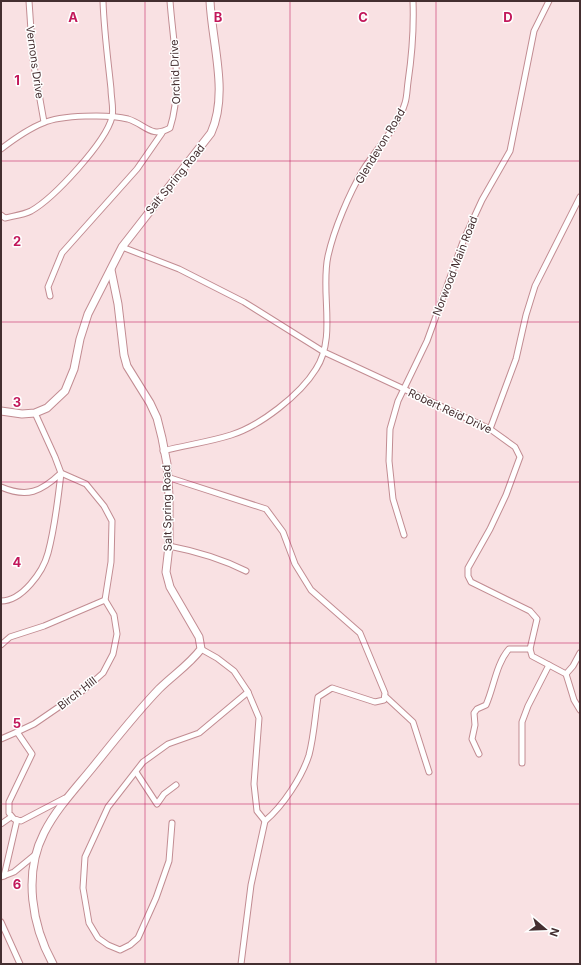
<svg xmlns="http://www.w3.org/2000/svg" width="581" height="965" viewBox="0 0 581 965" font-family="Inter,sans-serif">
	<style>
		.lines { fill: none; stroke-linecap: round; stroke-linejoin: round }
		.street-casing { stroke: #c28c92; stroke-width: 7 }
		.secondary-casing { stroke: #c28c92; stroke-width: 9 }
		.street { stroke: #fff; stroke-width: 5 }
		.secondary { stroke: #fff; stroke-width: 7 }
		.grid { fill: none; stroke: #c2185b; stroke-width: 1; stroke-opacity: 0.55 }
		.labels { text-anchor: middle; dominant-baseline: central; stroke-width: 3; stroke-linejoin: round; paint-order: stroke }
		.street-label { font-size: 11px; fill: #442e30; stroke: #fff }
		.grid-label { font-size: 13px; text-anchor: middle; font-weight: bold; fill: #c2185b; stroke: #fff; stroke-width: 3; stroke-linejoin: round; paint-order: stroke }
	</style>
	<rect width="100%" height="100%" fill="#f9e1e3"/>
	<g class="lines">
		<defs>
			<g id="street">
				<path d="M 29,1 L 33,60 L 44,122"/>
				<path d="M 1,149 C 14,139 28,129 43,123 C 61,115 109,114 128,119 C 145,124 151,139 170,128 C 183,87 173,43 170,1"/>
				<path d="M 1,215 L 5,218 C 13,216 23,215 31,211 C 54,198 106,142 112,117 C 114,109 111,98 111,89 C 108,60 104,31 103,1"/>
				<path d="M 122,247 L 179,269 L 244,302 L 324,352 L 490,429 L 515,447 L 520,457 L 506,495 L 490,529 L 468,568 L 468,576 L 471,582 L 530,611 L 537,619 L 530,649 L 532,656 L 566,674 L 574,700 L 580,710"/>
				<path d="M 50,296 L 48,287 L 62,253 L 137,169 L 162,133"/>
				<path d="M 35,413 L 55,457 L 61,473 L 86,484 L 104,506 L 112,521 L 111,562 L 105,600 L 114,615 L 117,634 L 113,654 L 103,673 L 85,689 L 34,724 L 17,732 L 32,754 L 9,802 L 9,813 L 14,819 L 21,821 L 65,798"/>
				<path d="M 490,429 L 516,359 L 526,315 L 535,286 L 580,197"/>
				<path d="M 163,451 C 186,445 209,442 231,435 C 260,426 300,395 316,369 C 337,337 320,292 328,256 C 334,229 349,194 363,170 C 376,149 398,127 405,103 C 407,97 407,89 408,82 C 412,55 414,28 413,1"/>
				<path d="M 167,477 L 266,509 L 283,532 L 295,564 L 311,590 L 360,633 L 385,693 L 384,700 L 375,702 L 332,688 L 318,697 C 315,716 314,736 309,755 C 302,777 283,806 265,821"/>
				<path d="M 1,487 C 27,498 41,492 61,473 C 58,500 55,527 48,553 C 43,572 22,601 1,601"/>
				<path d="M 404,535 L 393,499 L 389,461 L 390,429 L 398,401 L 427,341 L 464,239 L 482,200 L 510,151 L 534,31 L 549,1"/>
				<path d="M 169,546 C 195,551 222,559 246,571"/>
				<path d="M 1,645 L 10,637 L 44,626 L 105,600"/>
				<path d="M 201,649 L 217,658 L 234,671 L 248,692 L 259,718 L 254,784 L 257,811 L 265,821 L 251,885 L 241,964"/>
				<path d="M 566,674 L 573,666 L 580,653"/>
				<path d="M 386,697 L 413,722 L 429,772"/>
				<path d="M 1,739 L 17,732"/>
				<path d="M 479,754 L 472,739 L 475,725 L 474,713 L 477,709 L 486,705 C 494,687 496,664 509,649 L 530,649"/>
				<path d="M 522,763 L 522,722 L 528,706 L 549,665"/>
				<path d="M 136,772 L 157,804 L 164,794 L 176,785"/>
				<path d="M 172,823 L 169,861 L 156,898 L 138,938 L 130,945 L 120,950 L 108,945 L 98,938 L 89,923 L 83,888 L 85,857 L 108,807 L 143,762 L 168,744 L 199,733 L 248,692"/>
				<path d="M 1,824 L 11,817"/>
				<path d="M 4,876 L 17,820"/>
				<path d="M 1,877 L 14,872 L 36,854"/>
				<path d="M 1,922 L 20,964"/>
			</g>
			<g id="secondary">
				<path d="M 1,411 L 22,414 L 35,413 L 47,408 L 65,391 L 74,369 L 80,339 L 88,314 L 122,247 L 211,133 C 229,93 212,44 210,1"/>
				<path d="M 53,964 C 32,926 23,874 44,833 C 56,809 76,788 93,767 C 115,740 135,714 159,689 C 173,675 189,665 201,649 L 199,637 L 170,587 L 166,572 L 169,546 L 169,496 L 167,464 L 162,438 L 157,418 L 150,403 L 127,366 L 124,355 L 118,304 L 111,270"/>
			</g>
		</defs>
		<use href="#street" class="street-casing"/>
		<use href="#secondary" class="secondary-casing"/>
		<use href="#street" class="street"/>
		<use href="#secondary" class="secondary"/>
	</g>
	<path class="grid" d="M 145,1 L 145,964M 290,1 L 290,964M 436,1 L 436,964M 1,161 L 580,161M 1,322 L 580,322M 1,482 L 580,482M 1,643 L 580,643M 1,804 L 580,804"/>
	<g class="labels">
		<g class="street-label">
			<text transform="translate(35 62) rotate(82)">Vernons Drive</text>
			<text transform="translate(175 72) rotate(-92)">Orchid Drive</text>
			<text transform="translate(380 146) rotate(-59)">Glendevon Road</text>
			<text transform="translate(175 179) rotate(-51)">Salt Spring Road</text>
			<text transform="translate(455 266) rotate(-69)">Norwood Main Road</text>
			<text transform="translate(450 411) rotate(25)">Robert Reid Drive</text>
			<text transform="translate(167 508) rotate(-91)">Salt Spring Road</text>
			<text transform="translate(77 693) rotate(-38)">Birch Hill</text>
		</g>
	</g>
	<g class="grid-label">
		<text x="73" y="22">A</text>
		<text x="218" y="22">B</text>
		<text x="363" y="22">C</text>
		<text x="508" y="22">D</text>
		<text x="17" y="85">1</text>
		<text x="17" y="246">2</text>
		<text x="17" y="407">3</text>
		<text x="17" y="567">4</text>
		<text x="17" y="728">5</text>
		<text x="17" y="889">6</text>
	</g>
	<rect width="581" height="965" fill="none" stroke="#442e30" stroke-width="4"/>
	<g transform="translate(545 929) rotate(109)" stroke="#ffffff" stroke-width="3" paint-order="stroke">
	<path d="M0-3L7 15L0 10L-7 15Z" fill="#442e30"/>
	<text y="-6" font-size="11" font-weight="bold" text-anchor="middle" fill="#442e30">N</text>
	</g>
</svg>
